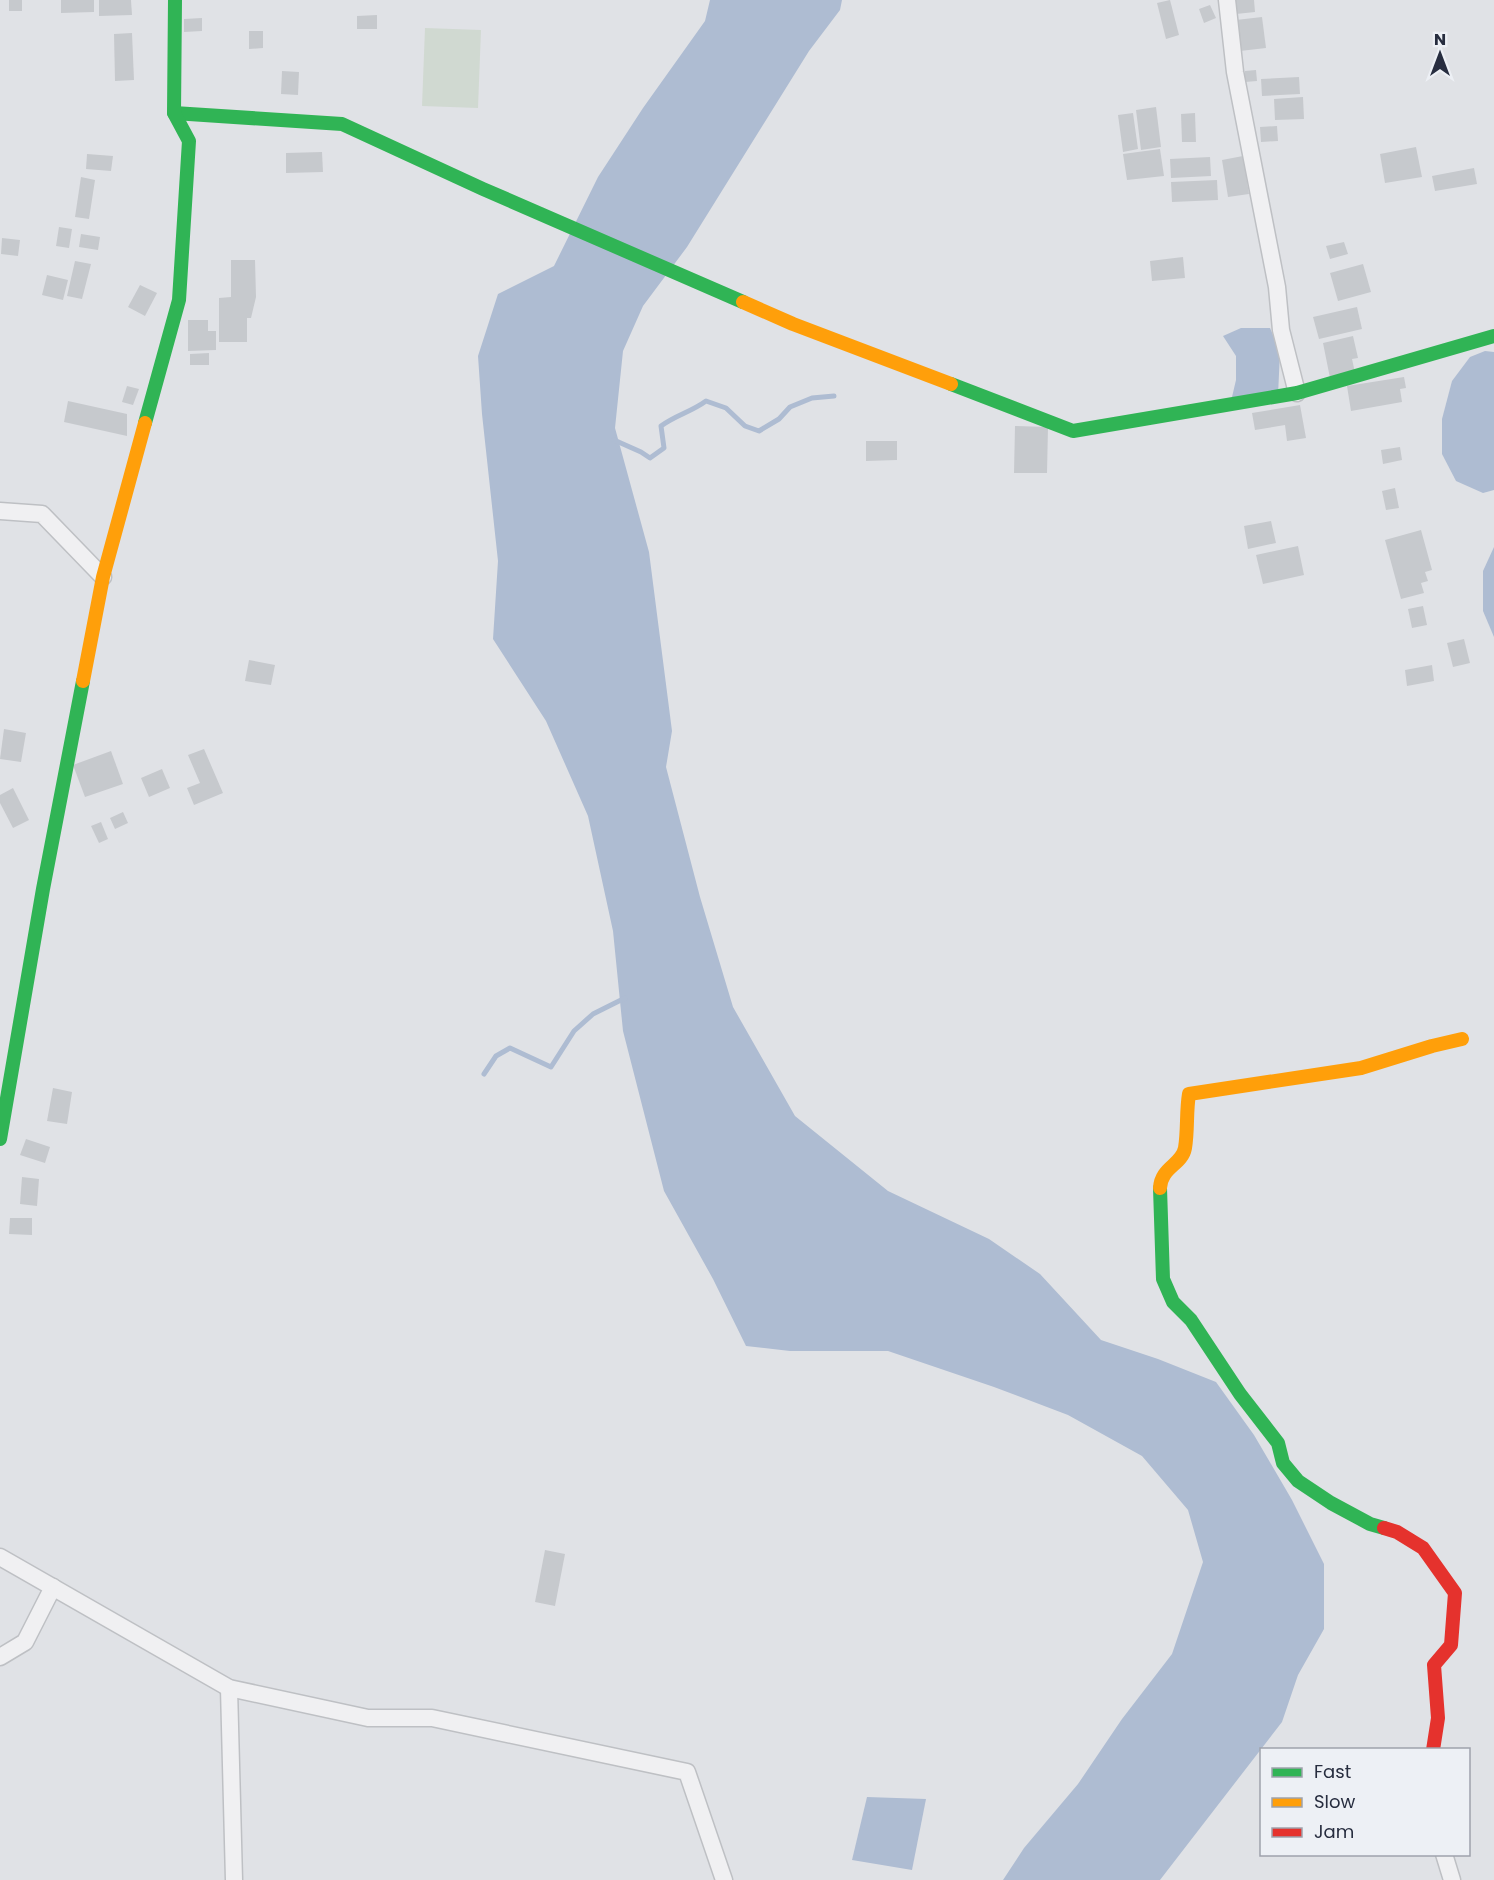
<svg xmlns="http://www.w3.org/2000/svg" width="1494" height="1880" viewBox="0 0 1494 1880" font-family="Poppins,sans-serif">
	<style>
		.green { fill: #d0d9d1 }
		.water { fill: #aebcd2 }
		.lines { fill: none; stroke-linecap: round; stroke-linejoin: round }
		.stream { stroke: #aebcd2; stroke-width: 5 }
		.building { fill: #c6c9cd }
		.street-casing { stroke: #bec0c4; stroke-width: 19 }
		.street { stroke: #f0f0f2; stroke-width: 16 }
		.fast { stroke: #30b455; stroke-width: 14 }
		.slow { stroke: #ff9f0a; stroke-width: 14 }
		.jam { stroke: #e5322d; stroke-width: 14 }
	</style>
	<rect width="100%" height="100%" fill="#e0e2e6"/>
	<path class="green" d="M 425,28 L 481,30 L 478,108 L 422,106 Z"/>
	<g class="water">
		<path d="M 710,0 L 842,0 L 840,10 L 809,51 L 687,247 L 643,306 L 623,351 L 615,428 L 649,552 L 672,731 L 666,767 L 700,897 L 733,1007 L 795,1116 L 888,1191 L 989,1239 L 1040,1274 L 1101,1340 L 1158,1359 L 1216,1382 L 1254,1435 L 1292,1500 L 1324,1564 L 1324,1629 L 1298,1675 L 1282,1722 L 1160,1880 L 1003,1880 L 1024,1848 L 1078,1784 L 1122,1719 L 1172,1654 L 1203,1562 L 1188,1510 L 1142,1456 L 1068,1415 L 994,1387 L 888,1351 L 790,1351 L 746,1346 L 713,1279 L 664,1191 L 623,1031 L 613,931 L 588,816 L 546,721 L 493,639 L 498,561 L 482,414 L 478,356 L 498,294 L 554,266 L 598,177 L 643,108 L 705,21 Z"/>
		<path d="M 1241,328 L 1270,328 L 1280,351 L 1278,396 L 1232,397 L 1236,380 L 1236,356 L 1223,336 Z"/>
		<path d="M 1485,351 L 1494,352 L 1494,490 L 1483,493 L 1456,481 L 1442,454 L 1442,419 L 1452,381 L 1470,357 Z"/>
		<path d="M 1494,547 L 1494,637 L 1483,611 L 1483,571 Z"/>
		<path d="M 867,1797 L 926,1799 L 912,1870 L 852,1860 Z"/>
	</g>
	<g class="lines">
		<g class="stream">
			<path d="M 614,440 L 641,452 L 650,458 L 664,448 L 661,426 C 676,415 691,412 706,401 L 726,408 L 745,426 L 759,431 L 779,419 L 790,407 L 812,398 L 834,396"/>
			<path d="M 484,1074 L 496,1056 L 510,1048 L 551,1067 L 574,1031 L 593,1014 L 625,998"/>
		</g>
	</g>
	<g class="building">
		<rect x="9" y="0" width="13" height="11"/>
		<path d="M 61,0 L 94,0 L 94,12 L 61,13 Z"/>
		<path d="M 99,0 L 131,0 L 132,15 L 99,16 Z"/>
		<path d="M 1170,0 L 1179,35 L 1166,39 L 1157,3 Z"/>
		<path d="M 1235,0 L 1254,0 L 1255,12 L 1236,14 Z"/>
		<path d="M 1210,5 L 1216,18 L 1204,23 L 1199,9 Z"/>
		<path d="M 377,15 L 377,29 L 357,29 L 357,16 Z"/>
		<path d="M 1262,17 L 1266,48 L 1240,51 L 1236,20 Z"/>
		<path d="M 202,18 L 202,31 L 184,32 L 184,19 Z"/>
		<path d="M 249,31 L 263,31 L 263,48 L 249,49 Z"/>
		<path d="M 132,33 L 134,80 L 115,81 L 114,34 Z"/>
		<path d="M 1256,70 L 1257,81 L 1245,82 L 1245,71 Z"/>
		<path d="M 282,71 L 299,72 L 298,95 L 281,94 Z"/>
		<path d="M 1299,77 L 1300,94 L 1262,96 L 1261,79 Z"/>
		<path d="M 1303,97 L 1304,119 L 1275,120 L 1274,99 Z"/>
		<path d="M 1156,107 L 1161,147 L 1141,150 L 1136,110 Z"/>
		<path d="M 1133,113 L 1138,149 L 1123,152 L 1118,115 Z"/>
		<path d="M 1195,113 L 1196,142 L 1182,142 L 1181,114 Z"/>
		<path d="M 1277,126 L 1278,141 L 1261,142 L 1260,127 Z"/>
		<path d="M 1416,147 L 1422,177 L 1385,183 L 1380,154 Z"/>
		<path d="M 1160,149 L 1164,176 L 1127,180 L 1123,154 Z"/>
		<path d="M 322,152 L 323,172 L 286,173 L 286,153 Z"/>
		<path d="M 87,154 L 113,156 L 111,171 L 86,169 Z"/>
		<path d="M 1243,156 L 1249,194 L 1228,197 L 1222,160 Z"/>
		<path d="M 1210,157 L 1211,176 L 1171,178 L 1170,159 Z"/>
		<path d="M 1474,168 L 1477,184 L 1435,191 L 1432,176 Z"/>
		<path d="M 81,177 L 95,180 L 89,219 L 75,217 Z"/>
		<path d="M 1217,180 L 1218,200 L 1172,202 L 1171,182 Z"/>
		<path d="M 59,227 L 72,229 L 69,248 L 56,246 Z"/>
		<path d="M 81,234 L 100,237 L 98,250 L 79,247 Z"/>
		<path d="M 2,238 L 20,240 L 18,256 L 1,254 Z"/>
		<path d="M 1344,242 L 1348,254 L 1330,259 L 1326,246 Z"/>
		<path d="M 1183,257 L 1185,278 L 1152,281 L 1150,261 Z"/>
		<path d="M 231,260 L 255,260 L 256,297 L 251,318 L 247,318 L 247,342 L 219,342 L 219,298 L 231,297 Z"/>
		<path d="M 75,261 L 91,264 L 82,299 L 67,296 Z"/>
		<path d="M 1363,264 L 1371,292 L 1338,301 L 1330,273 Z"/>
		<path d="M 47,275 L 68,280 L 63,300 L 42,295 Z"/>
		<path d="M 140,285 L 157,293 L 145,316 L 128,307 Z"/>
		<path d="M 1357,307 L 1362,329 L 1319,339 L 1313,317 Z"/>
		<path d="M 188,320 L 208,320 L 208,331 L 216,331 L 216,350 L 188,351 Z"/>
		<path d="M 1353,336 L 1358,358 L 1352,359 L 1356,377 L 1331,383 L 1323,343 Z"/>
		<path d="M 209,353 L 209,365 L 190,365 L 190,354 Z"/>
		<path d="M 1404,377 L 1406,388 L 1400,389 L 1402,402 L 1351,411 L 1347,386 Z"/>
		<path d="M 127,386 L 139,389 L 133,405 L 122,402 Z"/>
		<path d="M 68,401 L 127,414 L 127,436 L 64,422 Z"/>
		<path d="M 1300,405 L 1306,438 L 1287,441 L 1285,425 L 1255,430 L 1252,413 Z"/>
		<path d="M 1015,426 L 1048,427 L 1047,473 L 1014,473 Z"/>
		<path d="M 866,441 L 897,441 L 897,460 L 866,461 Z"/>
		<path d="M 1400,447 L 1402,460 L 1383,464 L 1381,450 Z"/>
		<path d="M 1395,488 L 1399,508 L 1386,510 L 1382,491 Z"/>
		<path d="M 1271,521 L 1276,543 L 1248,549 L 1244,526 Z"/>
		<path d="M 1421,530 L 1432,570 L 1425,572 L 1428,581 L 1421,583 L 1424,593 L 1401,599 L 1385,540 Z"/>
		<path d="M 1298,546 L 1304,575 L 1263,584 L 1256,555 Z"/>
		<path d="M 1423,606 L 1427,625 L 1412,628 L 1408,609 Z"/>
		<path d="M 1464,639 L 1470,663 L 1453,667 L 1447,643 Z"/>
		<path d="M 249,660 L 275,665 L 271,685 L 245,681 Z"/>
		<path d="M 1432,665 L 1434,681 L 1407,686 L 1405,670 Z"/>
		<path d="M 4,729 L 26,733 L 21,762 L 0,759 Z"/>
		<path d="M 204,749 L 223,793 L 194,805 L 187,788 L 200,783 L 188,755 Z"/>
		<path d="M 111,751 L 123,784 L 85,797 L 73,765 Z"/>
		<path d="M 162,769 L 170,788 L 149,797 L 141,778 Z"/>
		<path d="M 13,788 L 29,820 L 13,828 L 0,803 L 0,795 Z"/>
		<path d="M 123,812 L 128,823 L 115,829 L 110,818 Z"/>
		<path d="M 101,822 L 108,839 L 99,843 L 91,826 Z"/>
		<path d="M 53,1088 L 72,1092 L 67,1124 L 47,1121 Z"/>
		<path d="M 26,1139 L 50,1147 L 45,1163 L 20,1155 Z"/>
		<path d="M 22,1177 L 39,1179 L 37,1206 L 20,1204 Z"/>
		<path d="M 10,1218 L 32,1218 L 32,1235 L 9,1234 Z"/>
		<path d="M 545,1550 L 565,1554 L 555,1606 L 535,1602 Z"/>
	</g>
	<g class="lines">
		<defs>
			<g id="street">
				<path d="M 1227,0 L 1235,72 L 1277,287 L 1281,330 L 1297,393"/>
				<path d="M 0,511 L 42,514 L 103,577"/>
				<path d="M 0,1557 L 229,1688 L 368,1718 L 432,1718 L 687,1772 L 724,1880"/>
				<path d="M 0,1657 L 25,1642 L 53,1587"/>
				<path d="M 229,1688 L 234,1880"/>
				<path d="M 1444,1854 L 1452,1880"/>
			</g>
		</defs>
		<use href="#street" class="street-casing"/>
		<use href="#street" class="street"/>
		<g class="fast">
			<path d="M 174,113 L 342,124 L 483,189 L 743,302"/>
			<path d="M 951,384 L 1073,431 L 1297,393 L 1494,336"/>
			<path d="M 145,423 L 179,300 L 189,141 L 174,113 L 175,0"/>
			<path d="M 0,1139 L 43,889 L 83,681"/>
			<path d="M 1160,1188 L 1163,1279 L 1173,1302 L 1191,1320 L 1240,1394 L 1278,1443 L 1283,1463 L 1298,1481 L 1331,1503 L 1370,1524 L 1384,1528"/>
		</g>
		<g class="slow">
			<path d="M 743,302 L 793,324 L 951,384"/>
			<path d="M 83,681 L 103,577 L 145,423"/>
			<path d="M 1160,1188 C 1161,1167 1182,1165 1185,1148 C 1188,1130 1186,1112 1189,1094 L 1361,1068 L 1432,1046 L 1462,1039"/>
		</g>
		<path class="jam" d="M 1384,1528 L 1397,1532 L 1423,1548 L 1455,1593 L 1451,1645 L 1434,1665 L 1438,1718 L 1433,1750"/>
	</g>
	<rect x="1260" y="1748" width="210" height="108" fill="#edf0f5" stroke="#9ea2ac" stroke-width="1.5"/>
	<rect x="1272" y="1768" width="30" height="9" fill="#30b455" stroke="#9ea2ac" stroke-width="1.5"/>
	<text x="1314" y="1778" font-size="18" fill="#272d3f">Fast</text>
	<rect x="1272" y="1798" width="30" height="9" fill="#ff9f0a" stroke="#9ea2ac" stroke-width="1.5"/>
	<text x="1314" y="1808" font-size="18" fill="#272d3f">Slow</text>
	<rect x="1272" y="1828" width="30" height="9" fill="#e5322d" stroke="#9ea2ac" stroke-width="1.5"/>
	<text x="1314" y="1838" font-size="18" fill="#272d3f">Jam</text>
	<g transform="translate(1440 54)" stroke="#edf0f5" stroke-width="4.5" paint-order="stroke">
	<path d="M0-4.5L10 22L0 15L-10 22Z" fill="#272d3f"/>
	<text y="-9" font-size="16" font-weight="bold" text-anchor="middle" fill="#272d3f">N</text>
	</g>
</svg>
